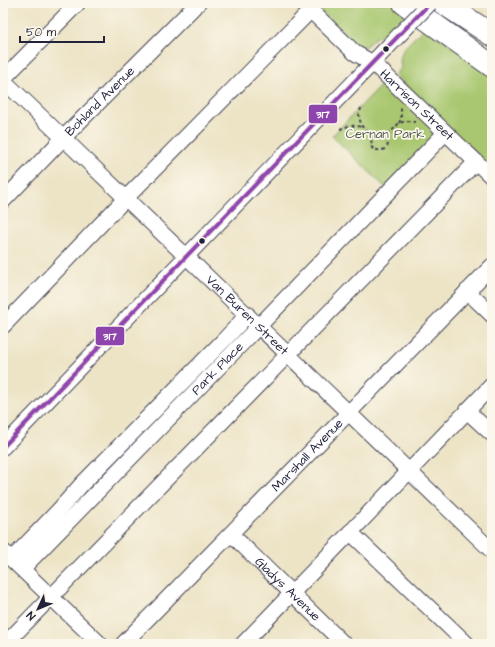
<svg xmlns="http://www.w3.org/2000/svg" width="495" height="647" viewBox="0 0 495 647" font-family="'Architects Daughter',sans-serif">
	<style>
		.green { fill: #a9c76f; stroke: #667455 }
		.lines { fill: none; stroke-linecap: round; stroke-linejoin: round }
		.minor-casing { stroke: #403f50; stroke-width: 17 }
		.highway-casing { stroke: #403f50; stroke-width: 24 }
		.path { stroke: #403f50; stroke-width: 2; stroke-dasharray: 3 3; stroke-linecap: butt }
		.minor { stroke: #fff; stroke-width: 15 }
		.highway { stroke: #fff; stroke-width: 22 }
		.minor-bridge-casing { stroke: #403f50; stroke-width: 17; stroke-linecap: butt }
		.minor-bridge { stroke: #fff; stroke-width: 15 }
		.bus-1-casing { stroke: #fbf7ec; stroke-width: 7 }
		.bus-1 { stroke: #8e44ad; stroke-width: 4 }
		.bus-dot { fill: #22223b; stroke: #fbf7ec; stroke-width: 1.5 }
		.labels { text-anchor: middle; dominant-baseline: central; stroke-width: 3.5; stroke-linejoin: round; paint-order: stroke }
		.street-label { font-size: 13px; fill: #22223b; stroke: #fbf7ec }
		.park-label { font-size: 13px; fill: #515c4d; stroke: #fbf7ec }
		.line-badge { stroke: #fbf7ec; stroke-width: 1.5 }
		.badge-label { font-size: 11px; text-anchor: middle; font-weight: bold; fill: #fff }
	</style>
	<rect width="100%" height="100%" fill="#fbf7ec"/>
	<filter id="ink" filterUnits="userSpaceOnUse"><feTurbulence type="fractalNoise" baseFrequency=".025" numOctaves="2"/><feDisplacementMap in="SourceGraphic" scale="8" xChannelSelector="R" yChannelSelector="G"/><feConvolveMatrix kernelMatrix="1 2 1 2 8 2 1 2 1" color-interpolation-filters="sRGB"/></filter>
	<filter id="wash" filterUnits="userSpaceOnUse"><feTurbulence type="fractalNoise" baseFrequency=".012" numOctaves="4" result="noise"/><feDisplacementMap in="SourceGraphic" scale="16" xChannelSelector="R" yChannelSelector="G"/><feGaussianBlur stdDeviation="0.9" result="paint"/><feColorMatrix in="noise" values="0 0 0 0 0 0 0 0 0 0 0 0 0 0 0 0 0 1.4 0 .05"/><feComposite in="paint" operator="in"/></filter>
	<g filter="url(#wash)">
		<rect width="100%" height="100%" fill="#ede4c6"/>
		<g class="green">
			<path d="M 312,3 L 393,3 L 406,13 L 385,33 L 375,38 L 365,47 L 355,44 Z"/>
			<path d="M 425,27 L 492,74 L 492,168 L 395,75 L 401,68 L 400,60 L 403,49 Z"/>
			<path d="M 385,81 L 439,133 L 386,188 L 332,136 Z"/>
		</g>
	</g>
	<g filter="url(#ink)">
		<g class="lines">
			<defs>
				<g id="minor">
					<path id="s1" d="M 304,4 L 355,53 L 373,63 L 492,177"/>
					<path d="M 3,79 L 78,3"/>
					<path id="s2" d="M 3,80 L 492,551"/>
					<path id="s3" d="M 3,201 L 74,127 L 198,3"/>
					<path d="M 467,291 L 492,315"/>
					<path d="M 3,326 L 126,198 L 311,10"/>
					<path d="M 467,411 L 492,434"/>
					<path d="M 3,447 L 403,31"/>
					<path d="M 350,532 L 467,644"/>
					<path id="s4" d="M 231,534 L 344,644"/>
					<path d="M 3,551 L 100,644"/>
					<path d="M 12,559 L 59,510 L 82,484 L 223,341 L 239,324 L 247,314"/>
					<path id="s5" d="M 22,569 L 259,326 L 445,133"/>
					<path d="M 5,644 L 476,162"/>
					<path id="s6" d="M 123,644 L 492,266"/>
					<path d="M 243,644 L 492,385"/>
				</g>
				<g id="highway">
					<path d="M 404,3 L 492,66"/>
					<path d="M 443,3 L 492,35"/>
				</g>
			</defs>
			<use href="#minor" class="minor-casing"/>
			<use href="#highway" class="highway-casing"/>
			<g class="path">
				<path d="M 361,108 L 359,115 L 361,125 L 364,129 L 374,135 L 386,135 L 395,128 L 399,123 L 406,121 L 415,122"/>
				<path d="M 399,123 L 401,119 L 401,107"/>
				<path d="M 340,129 C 348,126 355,124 363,128"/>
				<path d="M 374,135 C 371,140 371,143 372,148 C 383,154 393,147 385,136"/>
			</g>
			<use href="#minor" class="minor"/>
			<use href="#highway" class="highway"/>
			<defs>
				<path id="minor-bridge" d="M 403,31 L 430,3"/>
			</defs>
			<use href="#minor-bridge" class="minor-bridge-casing"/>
			<use href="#minor-bridge" class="minor-bridge"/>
			<defs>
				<path id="bus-1" d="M 3,447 L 430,3"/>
			</defs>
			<use href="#bus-1" class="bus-1-casing"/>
			<use href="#bus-1" class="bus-1"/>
		</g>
	</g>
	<g class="bus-dot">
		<circle cx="386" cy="49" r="3.5"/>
		<circle cx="202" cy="241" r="3.5"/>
	</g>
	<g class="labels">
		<g class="street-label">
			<text stroke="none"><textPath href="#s3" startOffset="139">Bohland Avenue</textPath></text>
			<text stroke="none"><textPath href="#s1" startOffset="152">Harrison Street</textPath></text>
			<text stroke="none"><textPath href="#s2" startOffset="339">Van Buren Street</textPath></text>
			<text stroke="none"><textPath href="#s5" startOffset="280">Park Place</textPath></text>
			<text stroke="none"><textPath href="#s6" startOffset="264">Marshall Avenue</textPath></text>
			<text stroke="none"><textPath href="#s4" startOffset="79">Gladys Avenue</textPath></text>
		</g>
		<g class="park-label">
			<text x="385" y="134">Cernan Park</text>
		</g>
	</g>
	<g class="line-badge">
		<rect x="308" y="104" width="30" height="20" rx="4" fill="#8e44ad"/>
		<rect x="95" y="326" width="30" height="20" rx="4" fill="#8e44ad"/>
	</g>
	<g class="badge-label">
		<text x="323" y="118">317</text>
		<text x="110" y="340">317</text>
	</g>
	<rect width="495" height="647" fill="none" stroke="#fbf7ec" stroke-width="16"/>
	<g transform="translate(38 609) rotate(226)" stroke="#fbf7ec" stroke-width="3" paint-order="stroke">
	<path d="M0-3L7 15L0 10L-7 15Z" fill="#22223b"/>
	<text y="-6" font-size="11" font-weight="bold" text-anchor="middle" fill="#22223b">N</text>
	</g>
	<path d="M20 36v6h84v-6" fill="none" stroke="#22223b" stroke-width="2"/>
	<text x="26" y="36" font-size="12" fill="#22223b" stroke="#fbf7ec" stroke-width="3" paint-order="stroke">50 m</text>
</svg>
